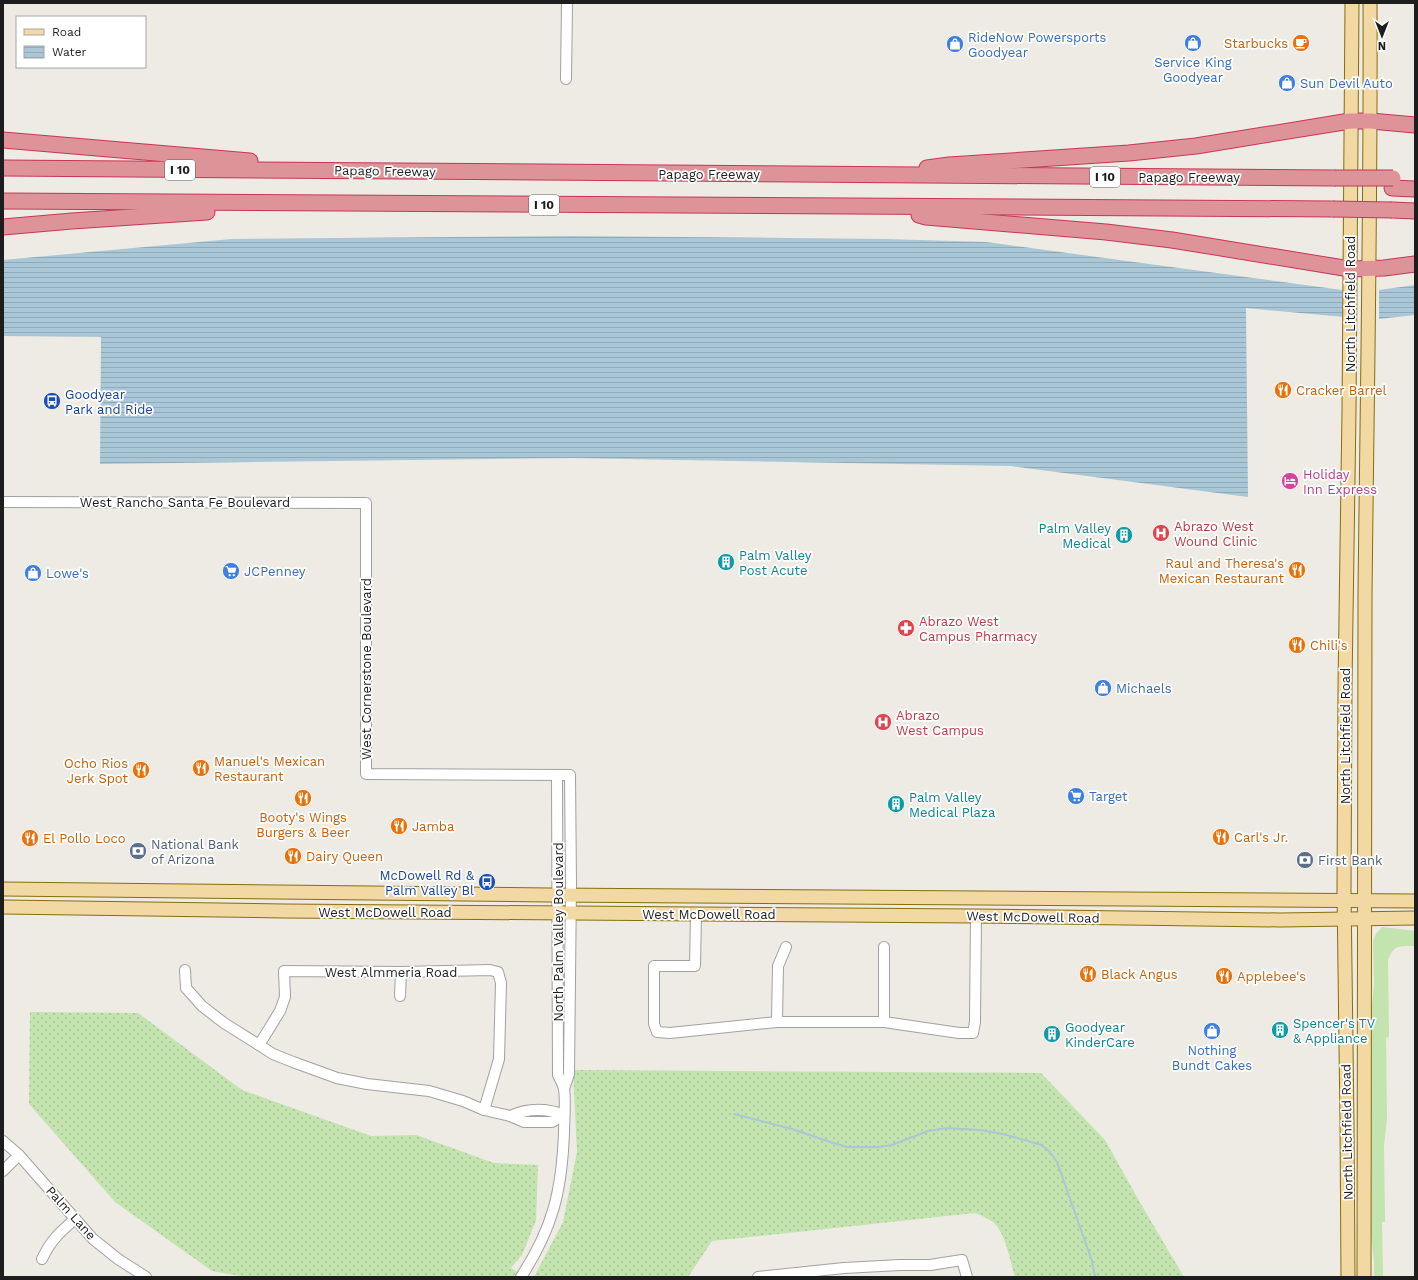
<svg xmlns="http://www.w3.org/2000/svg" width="1418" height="1280" viewBox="0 0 1418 1280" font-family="'Work Sans',sans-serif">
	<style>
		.grass { fill: url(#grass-dots) }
		.garden { fill: #c3e3af }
		.water { fill: url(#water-rules) }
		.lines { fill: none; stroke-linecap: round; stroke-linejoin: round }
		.stream { stroke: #a9c7d7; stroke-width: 2 }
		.minor-casing { stroke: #a1a1a1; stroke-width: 12 }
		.major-casing { stroke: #886d0e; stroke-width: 15 }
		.highway-casing { stroke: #c83557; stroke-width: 17 }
		.minor { stroke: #fff; stroke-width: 10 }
		.major { stroke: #f2d9a4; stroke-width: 13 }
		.highway { stroke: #de9399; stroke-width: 15 }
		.highway-bridge-casing { stroke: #c83557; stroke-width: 17; stroke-linecap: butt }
		.highway-bridge { stroke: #de9399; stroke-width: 15 }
		.labels { text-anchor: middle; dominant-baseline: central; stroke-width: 3.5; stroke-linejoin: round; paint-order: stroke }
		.shield { fill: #fff; stroke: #616161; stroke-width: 1 }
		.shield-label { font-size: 12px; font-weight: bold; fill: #1d1d1d }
		.shop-label { font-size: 13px; fill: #366cbe; stroke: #fff; text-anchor: start }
		.food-label { font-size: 13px; fill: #c56008; stroke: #fff; text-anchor: start }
		.street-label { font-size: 13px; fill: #1d1d1d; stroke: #fff }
		.transit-label { font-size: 13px; fill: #164399; stroke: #fff; text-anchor: start }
		.hotel-label { font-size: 13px; fill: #b23c85; stroke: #fff; text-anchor: start }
		.health-label { font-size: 13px; fill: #be3a42; stroke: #fff; text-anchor: start }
		.culture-label { font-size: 13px; fill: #0d838f; stroke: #fff; text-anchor: start }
		.service-label { font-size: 13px; fill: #4e5e75; stroke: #fff; text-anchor: start }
	</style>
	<defs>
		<pattern id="grass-dots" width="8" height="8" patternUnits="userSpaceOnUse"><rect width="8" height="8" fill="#c3e3af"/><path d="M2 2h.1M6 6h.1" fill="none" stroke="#a7c296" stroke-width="1.8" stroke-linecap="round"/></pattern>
		<pattern id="water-rules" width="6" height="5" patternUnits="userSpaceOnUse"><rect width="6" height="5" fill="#a9c7d7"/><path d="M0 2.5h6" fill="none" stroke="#91aab8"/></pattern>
	</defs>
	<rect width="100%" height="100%" fill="#edebe4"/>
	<g class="grass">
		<path d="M 30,1012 L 138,1013 L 242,1090 L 371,1136 L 416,1135 L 494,1163 L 538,1165 L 536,1220 L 522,1255 L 511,1268 L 526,1277 L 247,1277 L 212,1271 L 115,1202 L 29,1104 Z"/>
		<path d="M 573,1070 L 1041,1073 L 1105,1140 L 1142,1206 L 1184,1277 L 1015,1277 C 1010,1261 1007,1240 997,1226 C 992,1220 983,1216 975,1213 L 712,1241 L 688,1277 L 534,1277 L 563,1222 L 577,1152 Z"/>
	</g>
	<path class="garden" d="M 1382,927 L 1415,931 L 1415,946 C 1400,946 1394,944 1388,960 L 1389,1037 L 1386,1038 L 1387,1120 L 1384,1145 L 1385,1222 L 1382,1222 L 1383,1277 L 1374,1277 L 1374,1261 L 1370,1226 L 1371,1017 L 1374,984 L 1373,941 L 1376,934 Z"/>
	<g class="water">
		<path d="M 572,236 L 886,239 L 986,242 L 1342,290 L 1344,317 L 1246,308 L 1248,497 L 1011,466 L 571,458 L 100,464 L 101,337 L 3,336 L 3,260 L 232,239 Z"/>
		<path d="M 1415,285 L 1415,315 L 1379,319 L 1379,290 Z"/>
	</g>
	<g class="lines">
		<path class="stream" d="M 734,1114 L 792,1129 L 833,1143 L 847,1147 L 878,1147 L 892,1145 L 928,1131 L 947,1128 L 980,1130 L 1003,1134 L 1042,1145 L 1050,1152 L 1057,1162 L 1063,1179 L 1092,1261 L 1095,1277"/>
		<defs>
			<g id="minor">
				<path d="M 566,79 L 567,3"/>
				<path d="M 3,502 L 366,503 L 366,774 L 570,775 L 571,884 L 569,1074 L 564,1089"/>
				<path d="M 696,914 L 695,966 L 654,966 L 654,1024 L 657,1032 L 670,1033 L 777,1022 L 884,1022 L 959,1033 L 973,1033 L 975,1022 L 976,916"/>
				<path d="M 884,947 L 884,1022"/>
				<path d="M 185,970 L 186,988 L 202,1006 L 224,1023 L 259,1045 L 273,1054 L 293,1062 L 337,1078 L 367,1084 L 429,1091 L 463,1101 L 484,1110 L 510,1116 L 524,1122 L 552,1122 L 564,1115"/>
				<path d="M 400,996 L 401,972"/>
				<path d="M 777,1022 L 778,966 L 786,947"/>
				<path d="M 259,1045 L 280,1011 L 285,997 L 284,971 L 401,972 L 490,970 L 498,972 L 501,983 L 499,1059 L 484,1110"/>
				<path d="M 510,1116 C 528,1108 546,1108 564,1115"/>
				<path d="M 3,1141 L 19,1155 L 93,1239 L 118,1259 L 146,1277"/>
				<path d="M 3,1171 L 19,1155"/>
				<path d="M 42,1259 C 51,1240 59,1233 75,1219"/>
				<path d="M 521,1277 C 553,1228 562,1190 564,1132 C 564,1119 566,1103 564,1089 C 563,1084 560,1079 558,1075 L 557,775"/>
				<path d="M 758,1277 L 844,1268 L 900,1265 L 930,1265 L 962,1260 L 967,1277"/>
			</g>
			<g id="major">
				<path d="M 3,889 L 550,895 L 1415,901"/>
				<path d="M 3,907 L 284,911 L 976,916 L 1280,920 L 1415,918"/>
				<path d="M 1348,1277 L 1347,1121 L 1344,891 L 1345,686 L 1349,411 L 1352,3"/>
				<path d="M 1364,1277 C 1365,1051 1364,825 1365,598 C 1367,400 1371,202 1370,3"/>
			</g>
			<g id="highway">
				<path d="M 3,140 L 250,161"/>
				<path d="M 3,168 L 1334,178"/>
				<path d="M 927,168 L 949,165 L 1129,153 L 1196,146 L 1350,121 L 1371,121 L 1415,125"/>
				<path d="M 1392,188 L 1415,189"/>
				<path d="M 3,201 L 1333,209"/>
				<path d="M 1392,210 L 1415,211"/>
				<path d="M 919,215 L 926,217 L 1106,232 L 1172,240 L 1350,269 L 1384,268 L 1415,264"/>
				<path d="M 3,227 L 72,221 L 207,212"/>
			</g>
		</defs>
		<use href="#minor" class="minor-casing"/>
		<use href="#major" class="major-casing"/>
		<use href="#highway" class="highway-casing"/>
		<use href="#minor" class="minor"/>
		<use href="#major" class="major"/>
		<use href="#highway" class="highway"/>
		<defs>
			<g id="highway-bridge">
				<path d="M 1334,178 L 1393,178"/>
				<path d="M 1333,209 L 1392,210"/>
			</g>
		</defs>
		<use href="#highway-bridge" class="highway-bridge-casing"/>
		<use href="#highway-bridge" class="highway-bridge"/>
	</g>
	<defs>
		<symbol id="shop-disc" viewBox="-11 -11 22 22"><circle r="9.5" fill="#3f7fe0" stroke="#fff"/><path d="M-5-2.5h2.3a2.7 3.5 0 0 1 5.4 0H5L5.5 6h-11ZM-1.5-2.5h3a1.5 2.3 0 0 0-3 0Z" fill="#fff"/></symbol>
		<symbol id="cafe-disc" viewBox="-11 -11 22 22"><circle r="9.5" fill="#e8710a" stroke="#fff"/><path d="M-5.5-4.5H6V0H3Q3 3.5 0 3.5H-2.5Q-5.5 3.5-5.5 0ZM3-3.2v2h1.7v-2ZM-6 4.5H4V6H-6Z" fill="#fff"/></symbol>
		<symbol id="restaurant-disc" viewBox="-11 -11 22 22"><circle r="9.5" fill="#e8710a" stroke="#fff"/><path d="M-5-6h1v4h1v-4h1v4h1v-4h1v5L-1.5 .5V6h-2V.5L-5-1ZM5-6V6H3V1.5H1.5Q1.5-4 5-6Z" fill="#fff"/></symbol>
		<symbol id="bus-disc" viewBox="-11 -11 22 22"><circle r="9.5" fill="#1a4fb4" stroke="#fff"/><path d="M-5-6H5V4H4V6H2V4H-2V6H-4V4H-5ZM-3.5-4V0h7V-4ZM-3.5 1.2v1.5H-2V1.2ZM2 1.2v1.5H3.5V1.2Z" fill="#fff"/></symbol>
		<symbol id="hotel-disc" viewBox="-11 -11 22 22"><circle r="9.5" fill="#d1479c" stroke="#fff"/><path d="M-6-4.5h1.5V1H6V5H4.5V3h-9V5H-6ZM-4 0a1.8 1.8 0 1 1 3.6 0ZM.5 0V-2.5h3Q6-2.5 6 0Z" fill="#fff"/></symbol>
		<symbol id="hospital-disc" viewBox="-11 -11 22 22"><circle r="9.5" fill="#e0444e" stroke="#fff"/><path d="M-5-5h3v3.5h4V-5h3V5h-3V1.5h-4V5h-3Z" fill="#fff"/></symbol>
		<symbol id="building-disc" viewBox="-11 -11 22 22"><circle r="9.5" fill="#0f9aa8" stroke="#fff"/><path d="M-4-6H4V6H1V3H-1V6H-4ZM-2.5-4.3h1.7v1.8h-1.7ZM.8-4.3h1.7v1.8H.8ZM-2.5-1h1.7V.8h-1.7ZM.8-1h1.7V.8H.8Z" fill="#fff"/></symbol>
		<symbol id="supermarket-disc" viewBox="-11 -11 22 22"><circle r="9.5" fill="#3f7fe0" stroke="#fff"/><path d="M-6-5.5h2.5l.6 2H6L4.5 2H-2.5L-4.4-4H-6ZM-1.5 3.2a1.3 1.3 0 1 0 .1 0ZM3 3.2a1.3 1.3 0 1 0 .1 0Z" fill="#fff"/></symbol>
		<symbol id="pharmacy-disc" viewBox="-11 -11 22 22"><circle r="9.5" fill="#e0444e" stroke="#fff"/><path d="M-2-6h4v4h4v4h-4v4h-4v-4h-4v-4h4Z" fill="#fff"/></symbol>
		<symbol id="bank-disc" viewBox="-11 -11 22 22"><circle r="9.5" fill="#5c6f8a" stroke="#fff"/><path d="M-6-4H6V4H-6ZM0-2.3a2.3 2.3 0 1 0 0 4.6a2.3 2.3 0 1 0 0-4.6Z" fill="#fff"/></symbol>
	</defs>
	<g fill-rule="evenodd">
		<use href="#shop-disc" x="1183" y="33" width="20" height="20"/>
		<use href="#cafe-disc" x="1291" y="33" width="20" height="20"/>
		<use href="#shop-disc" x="945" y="34" width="20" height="20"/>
		<use href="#shop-disc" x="1277" y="73" width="20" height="20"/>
		<use href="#restaurant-disc" x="1273" y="380" width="20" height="20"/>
		<use href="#bus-disc" x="42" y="391" width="20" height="20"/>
		<use href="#hotel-disc" x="1280" y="471" width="20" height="20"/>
		<use href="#hospital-disc" x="1151" y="523" width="20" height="20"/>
		<use href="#building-disc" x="1114" y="525" width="20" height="20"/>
		<use href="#building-disc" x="716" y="552" width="20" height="20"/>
		<use href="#restaurant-disc" x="1287" y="560" width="20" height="20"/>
		<use href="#supermarket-disc" x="221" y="561" width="20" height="20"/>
		<use href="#shop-disc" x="23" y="563" width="20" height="20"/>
		<use href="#pharmacy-disc" x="896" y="618" width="20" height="20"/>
		<use href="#restaurant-disc" x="1287" y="635" width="20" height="20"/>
		<use href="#shop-disc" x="1093" y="678" width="20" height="20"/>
		<use href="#hospital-disc" x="873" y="712" width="20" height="20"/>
		<use href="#restaurant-disc" x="191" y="758" width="20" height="20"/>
		<use href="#restaurant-disc" x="131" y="760" width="20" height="20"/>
		<use href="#supermarket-disc" x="1066" y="786" width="20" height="20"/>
		<use href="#restaurant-disc" x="293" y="788" width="20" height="20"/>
		<use href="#building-disc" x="886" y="794" width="20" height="20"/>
		<use href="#restaurant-disc" x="389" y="816" width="20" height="20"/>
		<use href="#restaurant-disc" x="1211" y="827" width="20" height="20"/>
		<use href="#restaurant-disc" x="20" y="828" width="20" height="20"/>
		<use href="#bank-disc" x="128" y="841" width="20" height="20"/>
		<use href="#restaurant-disc" x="283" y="846" width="20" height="20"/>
		<use href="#bank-disc" x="1295" y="850" width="20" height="20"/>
		<use href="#bus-disc" x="477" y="872" width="20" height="20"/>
		<use href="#restaurant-disc" x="1078" y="964" width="20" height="20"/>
		<use href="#restaurant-disc" x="1214" y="966" width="20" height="20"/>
		<use href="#building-disc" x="1270" y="1020" width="20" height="20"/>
		<use href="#shop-disc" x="1202" y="1021" width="20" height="20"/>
		<use href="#building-disc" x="1042" y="1024" width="20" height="20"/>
	</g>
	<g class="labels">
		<g class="shield">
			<rect x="165" y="160" width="30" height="20" rx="3"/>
			<rect x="1090" y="167" width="30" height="20" rx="3"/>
			<rect x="529" y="195" width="30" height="20" rx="3"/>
		</g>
		<g class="shield-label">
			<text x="180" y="170">I 10</text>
			<text x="1105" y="177">I 10</text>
			<text x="544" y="205">I 10</text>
		</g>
		<g class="shop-label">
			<text x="968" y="37">RideNow Powersports<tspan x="968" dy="15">Goodyear</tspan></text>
			<text x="1193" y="62" text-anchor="middle">Service King<tspan x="1193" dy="15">Goodyear</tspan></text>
			<text x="1300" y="83">Sun Devil Auto</text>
			<text x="244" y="571">JCPenney</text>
			<text x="46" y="573">Lowe's</text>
			<text x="1116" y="688">Michaels</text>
			<text x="1089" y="796">Target</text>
			<text x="1212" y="1050" text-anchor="middle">Nothing<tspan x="1212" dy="15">Bundt Cakes</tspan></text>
		</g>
		<g class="food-label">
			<text x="1288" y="43" text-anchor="end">Starbucks</text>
			<text x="1296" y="390">Cracker Barrel</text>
			<text x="1284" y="563" text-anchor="end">Raul and Theresa's<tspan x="1284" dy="15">Mexican Restaurant</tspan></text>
			<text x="1310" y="645">Chili's</text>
			<text x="214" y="761">Manuel's Mexican<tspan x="214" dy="15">Restaurant</tspan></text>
			<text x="128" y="763" text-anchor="end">Ocho Rios<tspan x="128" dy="15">Jerk Spot</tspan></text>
			<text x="303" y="817" text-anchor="middle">Booty's Wings<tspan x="303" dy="15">Burgers &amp; Beer</tspan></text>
			<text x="412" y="826">Jamba</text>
			<text x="1234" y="837">Carl's Jr.</text>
			<text x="43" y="838">El Pollo Loco</text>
			<text x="306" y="856">Dairy Queen</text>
			<text x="1101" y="974">Black Angus</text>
			<text x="1237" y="976">Applebee's</text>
		</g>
		<g class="street-label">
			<text transform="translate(385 171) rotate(1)">Papago Freeway</text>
			<text x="709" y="174">Papago Freeway</text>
			<text x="1189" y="177">Papago Freeway</text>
			<text transform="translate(1350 304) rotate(-90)">North Litchfield Road</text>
			<text x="185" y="502">West Rancho Santa Fe Boulevard</text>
			<text transform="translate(366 669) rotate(-90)">West Cornerstone Boulevard</text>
			<text transform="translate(1345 736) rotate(-90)">North Litchfield Road</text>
			<text x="385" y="912">West McDowell Road</text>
			<text x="709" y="914">West McDowell Road</text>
			<text transform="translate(1033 917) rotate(1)">West McDowell Road</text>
			<text transform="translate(558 932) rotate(-90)">North Palm Valley Boulevard</text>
			<text x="391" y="972">West Almmeria Road</text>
			<text transform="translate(1347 1132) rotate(-91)">North Litchfield Road</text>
			<text transform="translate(71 1213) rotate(48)">Palm Lane</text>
		</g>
		<g class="transit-label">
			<text x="65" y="394">Goodyear<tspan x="65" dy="15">Park and Ride</tspan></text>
			<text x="474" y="875" text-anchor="end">McDowell Rd &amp;<tspan x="474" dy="15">Palm Valley Bl</tspan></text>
		</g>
		<g class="hotel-label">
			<text x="1303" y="474">Holiday<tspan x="1303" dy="15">Inn Express</tspan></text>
		</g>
		<g class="health-label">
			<text x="1174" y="526">Abrazo West<tspan x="1174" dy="15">Wound Clinic</tspan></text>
			<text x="919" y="621">Abrazo West<tspan x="919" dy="15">Campus Pharmacy</tspan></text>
			<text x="896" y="715">Abrazo<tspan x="896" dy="15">West Campus</tspan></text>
		</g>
		<g class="culture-label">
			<text x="1111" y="528" text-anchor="end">Palm Valley<tspan x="1111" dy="15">Medical</tspan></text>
			<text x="739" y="555">Palm Valley<tspan x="739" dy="15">Post Acute</tspan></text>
			<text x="909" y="797">Palm Valley<tspan x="909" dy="15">Medical Plaza</tspan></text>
			<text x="1293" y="1023">Spencer's TV<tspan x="1293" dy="15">&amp; Appliance</tspan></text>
			<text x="1065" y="1027">Goodyear<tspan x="1065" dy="15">KinderCare</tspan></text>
		</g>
		<g class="service-label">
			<text x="151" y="844">National Bank<tspan x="151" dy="15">of Arizona</tspan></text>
			<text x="1318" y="860">First Bank</text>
		</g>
	</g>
	<rect width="1418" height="1280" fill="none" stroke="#1d1d1d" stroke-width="8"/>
	<rect x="16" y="16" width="130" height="52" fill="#ffffff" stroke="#a5a5a5"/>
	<rect x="24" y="29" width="20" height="6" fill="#f2d9a4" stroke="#a5a5a5"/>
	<text x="52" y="36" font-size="12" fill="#1d1d1d">Road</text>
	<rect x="24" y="46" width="20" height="12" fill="url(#water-rules)" stroke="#a5a5a5"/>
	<text x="52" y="56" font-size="12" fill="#1d1d1d">Water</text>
	<g transform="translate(1382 36) rotate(180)" stroke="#ffffff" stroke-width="3" paint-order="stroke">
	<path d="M0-3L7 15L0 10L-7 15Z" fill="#1d1d1d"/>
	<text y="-6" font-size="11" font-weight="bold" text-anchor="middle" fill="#1d1d1d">N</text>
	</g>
</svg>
